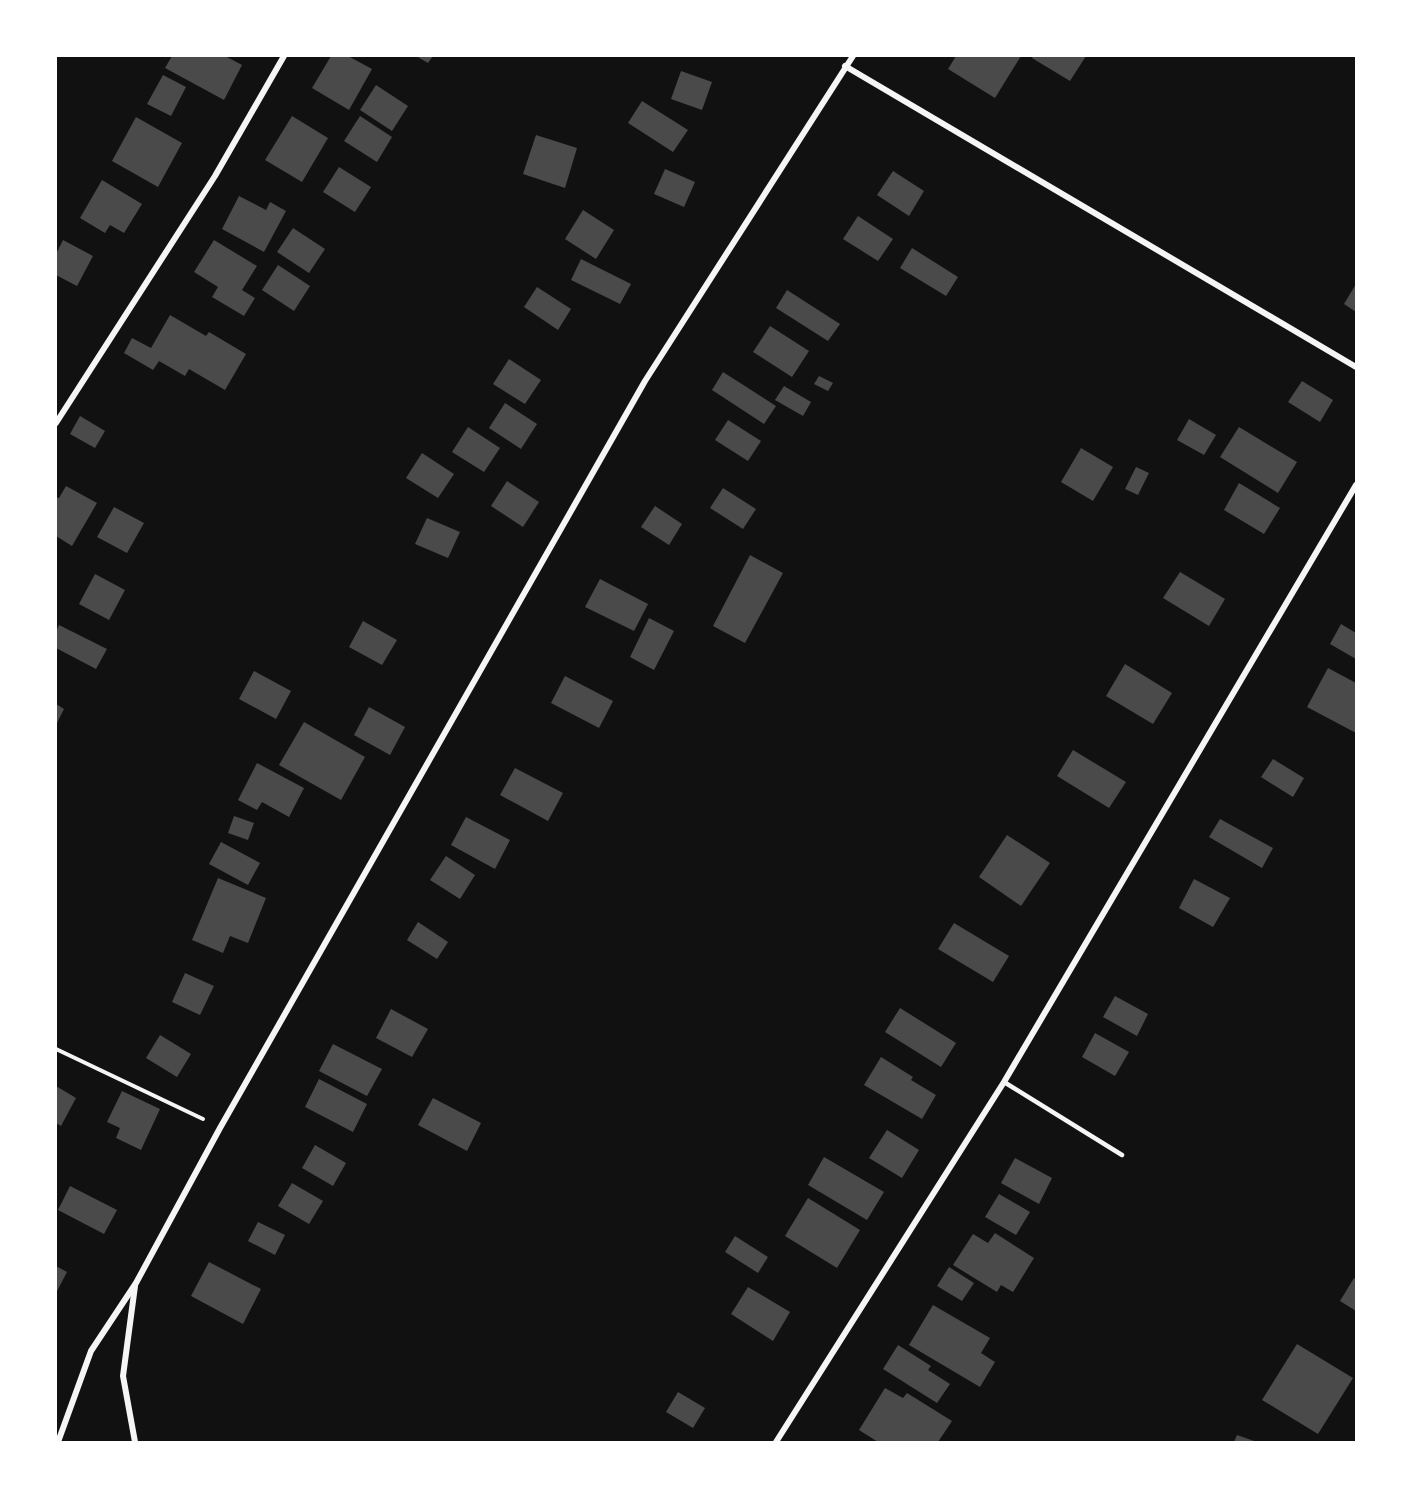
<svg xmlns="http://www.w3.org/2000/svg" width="1412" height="1498" viewBox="0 0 1412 1498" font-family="Lato,sans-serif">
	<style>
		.building { fill: #4a4a4a }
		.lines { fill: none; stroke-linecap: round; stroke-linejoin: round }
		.path { stroke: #f5f5f5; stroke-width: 4 }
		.service { stroke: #f5f5f5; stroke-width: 4.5 }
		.minor { stroke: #f5f5f5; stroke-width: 6 }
	</style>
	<rect width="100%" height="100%" fill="#111"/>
	<g class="building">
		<path d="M 172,56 L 225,56 L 242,65 L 224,100 L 165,68 Z"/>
		<path d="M 331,56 L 348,56 L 372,69 L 349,110 L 312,88 Z"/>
		<path d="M 416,56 L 433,56 L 428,63 Z"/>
		<path d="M 956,56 L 1021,56 L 995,98 L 948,69 Z"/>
		<path d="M 1033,56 L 1086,56 L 1070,81 L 1032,58 Z"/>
		<path d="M 681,71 L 712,82 L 702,110 L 671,99 Z"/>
		<path d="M 163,75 L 186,87 L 171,116 L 147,104 Z"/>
		<path d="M 376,85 L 408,106 L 392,131 L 360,110 Z"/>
		<path d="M 642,101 L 688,130 L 673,152 L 628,123 Z"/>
		<path d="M 292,116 L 328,138 L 302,182 L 265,160 Z"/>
		<path d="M 360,116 L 392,137 L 377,162 L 344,141 Z"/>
		<path d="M 136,117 L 182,143 L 158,187 L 112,161 Z"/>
		<path d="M 536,135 L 577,148 L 565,188 L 523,174 Z"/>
		<path d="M 339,167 L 371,187 L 355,212 L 323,192 Z"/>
		<path d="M 665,169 L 695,182 L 684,207 L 654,194 Z"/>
		<path d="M 893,171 L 924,191 L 909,216 L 877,195 Z"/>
		<path d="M 102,180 L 142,204 L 124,233 L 110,225 L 105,233 L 80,218 Z"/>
		<path d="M 239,196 L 266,210 L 270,202 L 286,211 L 264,252 L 222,229 Z"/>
		<path d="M 583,210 L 614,230 L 596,259 L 565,239 Z"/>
		<path d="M 858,216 L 893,239 L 878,261 L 843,239 Z"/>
		<path d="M 293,228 L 325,249 L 309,273 L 277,252 Z"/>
		<path d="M 63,240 L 93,256 L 77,286 L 56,275 L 56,254 Z"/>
		<path d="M 214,240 L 257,266 L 242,290 L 255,298 L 244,316 L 212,297 L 218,287 L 194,272 Z"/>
		<path d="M 912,248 L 958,277 L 946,296 L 900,268 Z"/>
		<path d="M 581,259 L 631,284 L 620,304 L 571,280 Z"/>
		<path d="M 278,265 L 310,286 L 294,311 L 262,290 Z"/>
		<path d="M 1356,284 L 1356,312 L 1344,304 Z"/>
		<path d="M 537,287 L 571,309 L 558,330 L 524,307 Z"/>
		<path d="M 787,290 L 840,324 L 828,341 L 776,308 Z"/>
		<path d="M 170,315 L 206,336 L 209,332 L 246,354 L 225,390 L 189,369 L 185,376 L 159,361 L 153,370 L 124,353 L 132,338 L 151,348 Z"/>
		<path d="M 770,326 L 809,351 L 792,377 L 753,352 Z"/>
		<path d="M 509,359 L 541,380 L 525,404 L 493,384 Z"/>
		<path d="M 723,372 L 776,406 L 764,424 L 712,390 Z"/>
		<path d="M 819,376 L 833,383 L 828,391 L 814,384 Z"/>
		<path d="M 1302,381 L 1333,400 L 1320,422 L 1288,402 Z"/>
		<path d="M 784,386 L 811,402 L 803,416 L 775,400 Z"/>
		<path d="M 505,403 L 537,424 L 521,449 L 489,428 Z"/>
		<path d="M 80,416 L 105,431 L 95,448 L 70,434 Z"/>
		<path d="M 1189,419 L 1216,435 L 1204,455 L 1177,440 Z"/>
		<path d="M 728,420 L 761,441 L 748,461 L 715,440 Z"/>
		<path d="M 468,427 L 500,448 L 484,472 L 452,452 Z"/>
		<path d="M 1239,427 L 1297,462 L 1278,493 L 1220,457 Z"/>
		<path d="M 1081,448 L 1113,467 L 1093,501 L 1061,482 Z"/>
		<path d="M 422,453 L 454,474 L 438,498 L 406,478 Z"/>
		<path d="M 1136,467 L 1149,473 L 1138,495 L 1125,489 Z"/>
		<path d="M 507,481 L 539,502 L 523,527 L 491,506 Z"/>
		<path d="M 1239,483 L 1280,508 L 1264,534 L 1224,510 Z"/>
		<path d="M 66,486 L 97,503 L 72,546 L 56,536 L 56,497 L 59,498 Z"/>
		<path d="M 723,488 L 756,509 L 743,529 L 710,508 Z"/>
		<path d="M 655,506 L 682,524 L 669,545 L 641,527 Z"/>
		<path d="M 114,507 L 144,523 L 127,553 L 97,537 Z"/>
		<path d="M 427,518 L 460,532 L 448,558 L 415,544 Z"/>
		<path d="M 750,555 L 783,573 L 745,643 L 713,626 Z"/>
		<path d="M 1180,572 L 1225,599 L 1209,626 L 1163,598 Z"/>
		<path d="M 95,574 L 125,590 L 109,620 L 79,604 Z"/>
		<path d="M 600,579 L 648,604 L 634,631 L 585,607 Z"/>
		<path d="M 649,618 L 674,631 L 654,670 L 630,657 Z"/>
		<path d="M 363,621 L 397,640 L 382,665 L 349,647 Z"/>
		<path d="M 1341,624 L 1356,633 L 1356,659 L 1330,644 Z"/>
		<path d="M 59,625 L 107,649 L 96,669 L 56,648 L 56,632 Z"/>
		<path d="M 1125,664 L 1172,693 L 1153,724 L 1106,696 Z"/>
		<path d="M 1328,668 L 1356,683 L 1356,733 L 1307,707 Z"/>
		<path d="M 254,671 L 291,691 L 276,719 L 239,699 Z"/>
		<path d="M 565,676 L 613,701 L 599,728 L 551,703 Z"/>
		<path d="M 56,704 L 64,709 L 56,725 Z"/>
		<path d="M 369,707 L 405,727 L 390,755 L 354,735 Z"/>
		<path d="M 304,722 L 365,757 L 341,800 L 279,765 Z"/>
		<path d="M 1073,750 L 1126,782 L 1109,808 L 1057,776 Z"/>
		<path d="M 1273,759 L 1304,778 L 1293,797 L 1261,777 Z"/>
		<path d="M 257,763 L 304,788 L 289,817 L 262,802 L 257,810 L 238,800 Z"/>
		<path d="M 515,768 L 563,793 L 548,821 L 500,795 Z"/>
		<path d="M 234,816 L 254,823 L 248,840 L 228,833 Z"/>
		<path d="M 466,817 L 510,840 L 495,869 L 451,845 Z"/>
		<path d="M 1220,819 L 1273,848 L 1262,868 L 1209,837 Z"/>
		<path d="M 1007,835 L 1050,863 L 1021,906 L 979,877 Z"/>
		<path d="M 221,842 L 260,863 L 248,885 L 209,864 Z"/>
		<path d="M 446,856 L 475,875 L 460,899 L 430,880 Z"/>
		<path d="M 218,878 L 266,898 L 248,943 L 230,936 L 223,953 L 192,940 Z"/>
		<path d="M 1194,879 L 1230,898 L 1213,927 L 1179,908 Z"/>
		<path d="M 418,922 L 448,942 L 437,959 L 407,940 Z"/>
		<path d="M 954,923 L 1009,956 L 993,982 L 938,949 Z"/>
		<path d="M 185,973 L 214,986 L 200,1015 L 172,1002 Z"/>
		<path d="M 1115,996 L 1148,1014 L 1137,1036 L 1103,1017 Z"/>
		<path d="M 900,1008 L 956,1043 L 941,1067 L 885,1032 Z"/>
		<path d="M 391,1009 L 428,1029 L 412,1057 L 376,1038 Z"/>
		<path d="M 1095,1033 L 1129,1052 L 1115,1076 L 1082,1057 Z"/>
		<path d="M 160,1035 L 191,1054 L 177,1077 L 146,1058 Z"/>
		<path d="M 333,1044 L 382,1069 L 367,1096 L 319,1071 Z"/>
		<path d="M 881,1057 L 913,1077 L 911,1080 L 936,1095 L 922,1119 L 864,1085 Z"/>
		<path d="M 319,1079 L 367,1104 L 353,1132 L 305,1107 Z"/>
		<path d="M 56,1086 L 76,1098 L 61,1126 L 56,1123 Z"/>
		<path d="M 122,1091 L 160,1109 L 141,1150 L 116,1138 L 120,1128 L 107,1122 Z"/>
		<path d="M 433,1098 L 481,1123 L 467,1151 L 418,1125 Z"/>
		<path d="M 887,1130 L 919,1150 L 902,1178 L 869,1158 Z"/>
		<path d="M 315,1145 L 346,1163 L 333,1186 L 302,1168 Z"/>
		<path d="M 824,1157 L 884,1192 L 867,1220 L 808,1185 Z"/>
		<path d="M 1015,1158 L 1052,1178 L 1039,1204 L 1001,1183 Z"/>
		<path d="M 292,1183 L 323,1201 L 309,1224 L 278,1206 Z"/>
		<path d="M 70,1186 L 117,1210 L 104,1234 L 58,1210 Z"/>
		<path d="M 999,1194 L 1030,1212 L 1016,1235 L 985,1217 Z"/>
		<path d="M 808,1198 L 860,1230 L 837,1268 L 785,1236 Z"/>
		<path d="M 258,1222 L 285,1235 L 275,1255 L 248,1241 Z"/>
		<path d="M 995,1233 L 1034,1258 L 1013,1292 L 1001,1285 L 997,1292 L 953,1265 L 973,1234 L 988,1243 Z"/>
		<path d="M 735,1236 L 768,1257 L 758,1273 L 725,1252 Z"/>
		<path d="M 209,1262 L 261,1289 L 243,1324 L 191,1296 Z"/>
		<path d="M 56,1266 L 67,1272 L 56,1293 Z"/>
		<path d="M 949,1267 L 974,1283 L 962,1301 L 937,1286 Z"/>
		<path d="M 1354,1278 L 1356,1279 L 1356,1311 L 1340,1301 Z"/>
		<path d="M 748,1287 L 790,1312 L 773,1341 L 731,1314 Z"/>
		<path d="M 933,1305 L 990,1338 L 981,1353 L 995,1362 L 980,1387 L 909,1345 Z"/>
		<path d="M 1297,1344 L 1353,1378 L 1318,1434 L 1262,1400 Z"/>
		<path d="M 898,1345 L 931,1366 L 928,1370 L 950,1384 L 937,1403 L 883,1369 Z"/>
		<path d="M 885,1388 L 903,1398 L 907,1393 L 952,1421 L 938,1442 L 878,1442 L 859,1430 Z"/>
		<path d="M 678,1392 L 705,1408 L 693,1428 L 666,1412 Z"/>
		<path d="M 1237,1435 L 1257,1442 L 1234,1442 Z"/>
	</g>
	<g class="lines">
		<path class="path" d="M 56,1049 L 203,1119"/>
		<path class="service" d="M 1004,1082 L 1122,1155"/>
		<g class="minor">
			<path d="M 845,66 L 1356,367"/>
			<path d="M 56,423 L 215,176 L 284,56"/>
			<path d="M 58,1442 L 91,1351 L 136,1283 L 220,1128 L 645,381 L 853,56"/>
			<path d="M 135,1442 L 123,1376 L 135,1286"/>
			<path d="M 776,1442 L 1004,1082 L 1356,485"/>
		</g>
	</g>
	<rect width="1412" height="1498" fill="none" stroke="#ffffff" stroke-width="114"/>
</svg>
